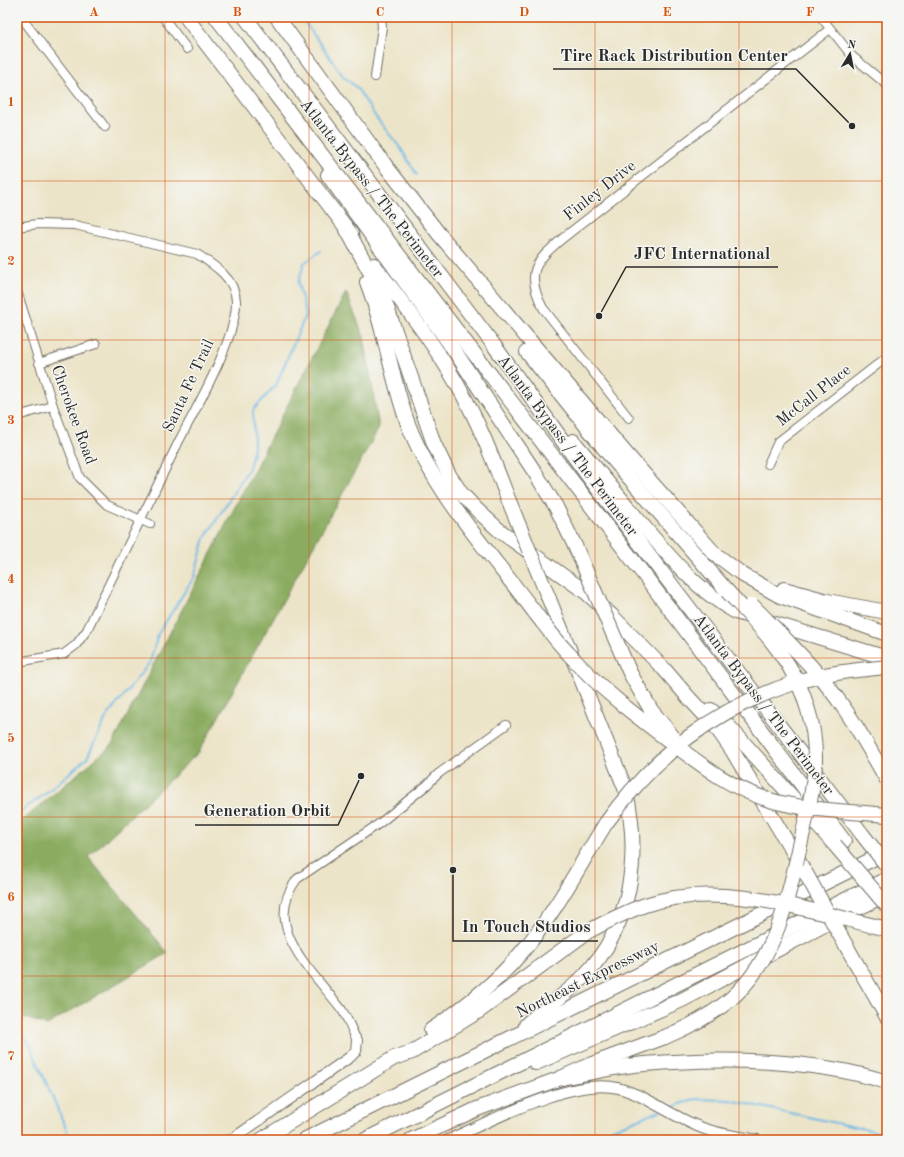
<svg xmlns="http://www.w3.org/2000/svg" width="904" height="1157" viewBox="0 0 904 1157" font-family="'Old Standard TT',serif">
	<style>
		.forest { fill: #8bac61; stroke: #5b6c46 }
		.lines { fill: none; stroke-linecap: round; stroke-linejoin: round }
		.stream { stroke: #6eb9e7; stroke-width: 2 }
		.minor-casing { stroke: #6f6c62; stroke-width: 10 }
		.tertiary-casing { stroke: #6f6c62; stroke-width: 12 }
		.motorway-casing { stroke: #6f6c62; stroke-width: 16 }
		.minor { stroke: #fff; stroke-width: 8 }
		.tertiary { stroke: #fff; stroke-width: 10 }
		.motorway { stroke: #fff; stroke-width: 14 }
		.motorway-bridge-casing { stroke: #6f6c62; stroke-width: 16; stroke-linecap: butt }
		.motorway-bridge { stroke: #fff; stroke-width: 14 }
		.grid { fill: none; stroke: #d5540f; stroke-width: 1; stroke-opacity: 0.55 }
		.labels { text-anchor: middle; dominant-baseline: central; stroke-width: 3; stroke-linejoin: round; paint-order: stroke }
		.street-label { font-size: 16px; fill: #2b2b2b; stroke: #f6f6f2 }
		.leader { fill: none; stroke: #2b2b2b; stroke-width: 1.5 }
		.callout-dot { fill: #2b2b2b; stroke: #f6f6f2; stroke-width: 1.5 }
		.callout-label { font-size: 17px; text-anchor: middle; font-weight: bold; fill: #2b2b2b; stroke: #f6f6f2; stroke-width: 3; stroke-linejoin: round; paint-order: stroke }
		.neatline { fill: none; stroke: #d5540f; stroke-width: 1.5 }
		.grid-label { font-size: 13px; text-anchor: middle; font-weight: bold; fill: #d5540f }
	</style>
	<rect width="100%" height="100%" fill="#f6f6f2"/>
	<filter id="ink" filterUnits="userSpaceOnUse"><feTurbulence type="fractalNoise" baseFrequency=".025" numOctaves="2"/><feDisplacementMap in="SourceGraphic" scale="8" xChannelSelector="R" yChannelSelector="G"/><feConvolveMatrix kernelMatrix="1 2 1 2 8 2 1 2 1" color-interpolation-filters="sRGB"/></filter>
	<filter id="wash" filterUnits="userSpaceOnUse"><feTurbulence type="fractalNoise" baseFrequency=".012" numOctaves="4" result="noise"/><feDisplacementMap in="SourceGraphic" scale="16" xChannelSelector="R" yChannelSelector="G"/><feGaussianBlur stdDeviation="0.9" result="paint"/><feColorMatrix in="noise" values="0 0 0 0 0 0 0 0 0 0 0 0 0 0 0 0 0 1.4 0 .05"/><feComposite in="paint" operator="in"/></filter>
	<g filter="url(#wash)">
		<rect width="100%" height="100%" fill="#ece4c8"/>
		<path class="forest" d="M 346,292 L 364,337 L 379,428 L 199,752 L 88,857 L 168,953 L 47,1025 L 17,1015 L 17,825 L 112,745 Z"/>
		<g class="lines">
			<g class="stream">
				<path d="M 301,17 L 343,76 L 357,88 L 375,116 L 401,149 L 417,175"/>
				<path d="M 17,814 L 45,794 L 87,758 L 106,718 L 150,662 L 158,634 L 194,577 L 205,538 L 249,468 L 254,447 L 253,410 L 276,385 L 306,314 L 298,283 L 304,263 L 321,251"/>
				<path d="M 17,1029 L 29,1043 L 71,1140"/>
				<path d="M 670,1108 L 694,1099 L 730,1100 L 887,1134"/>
				<path d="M 583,1140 L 660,1111"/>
			</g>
		</g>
	</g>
	<g filter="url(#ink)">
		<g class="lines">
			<defs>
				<g id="minor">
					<path d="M 21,17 L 105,127"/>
					<path d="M 163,17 L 187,49"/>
					<path d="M 821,17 L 852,56 L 887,85"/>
					<path d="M 375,77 L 382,27 L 381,17"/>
					<path d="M 17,227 L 37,224 L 75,225 L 197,254 C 214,265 235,278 236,301 C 237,338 196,408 178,443 C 148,505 117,567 87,630 L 76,645 L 64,654 L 17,662"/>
					<path d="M 17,291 L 53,406 L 80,478 L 107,505 L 150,524"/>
					<path d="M 39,363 L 96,344"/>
					<path d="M 17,416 L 53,406"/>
					<path d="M 629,418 L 543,308 C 524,272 536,261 563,238 L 830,29"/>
					<path d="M 768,464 L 778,442 L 887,357"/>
					<path d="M 357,1040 C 352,1031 348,1019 342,1010 C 314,972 260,928 297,879 L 380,823 L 427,785 L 438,774 L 506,725"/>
				</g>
				<g id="tertiary">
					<path d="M 231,1140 L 350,1057 L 356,1051 L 357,1040"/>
					<path d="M 448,1140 C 491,1121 572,1077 618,1088 C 645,1095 669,1114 695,1125 C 714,1134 737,1136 757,1140"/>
				</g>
				<g id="motorway">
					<path d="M 186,17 L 351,234"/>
					<path d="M 216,17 L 648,580 L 844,841"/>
					<path d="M 245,17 L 493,344 L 586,473 L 862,834"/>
					<path d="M 277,17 L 385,165 L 439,234 L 628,456 L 714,553 L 743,575 L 780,596 L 887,634"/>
					<path d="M 328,175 L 452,347 L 536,474 L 556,507 L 576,548"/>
					<path d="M 345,226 L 383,296 L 434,444 L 449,475 L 461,493 L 478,511 L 500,531 L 587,593 L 612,616 L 664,669 L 688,697 L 716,727 L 732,750 L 802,867"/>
					<path d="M 374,265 C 405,306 437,347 462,393 C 481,427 495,465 509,501"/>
					<path d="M 367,282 C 385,328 391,378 408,424 C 435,494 492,555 536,614"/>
					<path d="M 527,352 L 607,452 L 727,591"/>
					<path d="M 573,441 C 595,467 617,494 639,521 C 668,555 696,590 736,612 L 887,658"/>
					<path d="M 784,589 L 827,601 L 887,612"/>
					<path d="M 711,710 L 725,722 L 835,845"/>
					<path d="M 840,935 L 887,1017"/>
					<path d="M 526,1025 C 544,1007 567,995 584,976 C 633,925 641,853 625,788 L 549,599"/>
					<path d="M 431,1030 C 464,1008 495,984 521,953 C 554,915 579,866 606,823"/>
					<path d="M 536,1063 L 682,1000 L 826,924 L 887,894"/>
					<path d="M 561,1078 C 589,1073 617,1066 645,1064 C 720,1057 815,1059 887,1082"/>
					<path d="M 261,1140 L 394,1058 L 412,1052 L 479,1011 L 587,932"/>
					<path d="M 304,1140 L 887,852"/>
					<path d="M 365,1140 L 887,879"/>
					<path d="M 411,1140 L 477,1109 L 561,1078 L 592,1064 L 665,1037"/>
				</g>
			</defs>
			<use href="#minor" class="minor-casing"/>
			<use href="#tertiary" class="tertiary-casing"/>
			<use href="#motorway" class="motorway-casing"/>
			<use href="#minor" class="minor"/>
			<use href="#tertiary" class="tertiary"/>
			<use href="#motorway" class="motorway"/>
			<defs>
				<g id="motorway-bridge">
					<path d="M 509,501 L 549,599"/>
					<path d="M 576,548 L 630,673 L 651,710 L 673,737"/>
					<path d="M 752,605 C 785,639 820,672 846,711 C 861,733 874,757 887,780"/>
					<path d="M 536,614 C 547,628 557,642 569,654 C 599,688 636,716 672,743 C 704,767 734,790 773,801 C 810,811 850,811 887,815"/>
					<path d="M 606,823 C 655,755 714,709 794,683 C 824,673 856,670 887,667"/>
					<path d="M 862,834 L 887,866"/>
					<path d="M 835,845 L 887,906"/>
					<path d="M 805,872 L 840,935"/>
					<path d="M 587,932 C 606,922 625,912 645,905 C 721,879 812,912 887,929"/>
					<path d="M 665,1037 C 691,1026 717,1013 737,993 C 778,953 789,894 801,841 C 807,814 815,786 815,758 C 815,742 813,725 808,710 C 795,661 760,627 727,591"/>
				</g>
			</defs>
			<use href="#motorway-bridge" class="motorway-bridge-casing"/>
			<use href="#motorway-bridge" class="motorway-bridge"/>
		</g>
	</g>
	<path class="grid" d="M 165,17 L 165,1140M 309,17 L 309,1140M 452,17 L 452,1140M 595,17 L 595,1140M 739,17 L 739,1140M 17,181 L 887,181M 17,340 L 887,340M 17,499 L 887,499M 17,658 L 887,658M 17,817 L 887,817M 17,976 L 887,976"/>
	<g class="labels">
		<g class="street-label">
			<text transform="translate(371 189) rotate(52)">Atlanta Bypass / The Perimeter</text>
			<text transform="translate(600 191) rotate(-38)">Finley Drive</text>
			<text transform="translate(189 386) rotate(-65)">Santa Fe Trail</text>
			<text transform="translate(814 396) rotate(-38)">McCall Place</text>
			<text transform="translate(73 415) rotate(70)">Cherokee Road</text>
			<text transform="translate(567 446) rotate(53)">Atlanta Bypass / The Perimeter</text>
			<text transform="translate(763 705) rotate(53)">Atlanta Bypass / The Perimeter</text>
			<text transform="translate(588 980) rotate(-26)">Northeast Expressway</text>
		</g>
	</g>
	<path class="leader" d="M852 126L796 69H553M599 316L626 267H778M361 776L338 825H195M453 870L453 941H598"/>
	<g class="callout-dot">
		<circle cx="852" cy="126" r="4"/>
		<circle cx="599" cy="316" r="4"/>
		<circle cx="361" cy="776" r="4"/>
		<circle cx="453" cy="870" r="4"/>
	</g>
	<g class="callout-label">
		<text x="674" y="61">Tire Rack Distribution Center</text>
		<text x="702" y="259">JFC International</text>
		<text x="267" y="816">Generation Orbit</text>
		<text x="526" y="932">In Touch Studios</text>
	</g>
	<rect width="904" height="1157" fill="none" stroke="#f6f6f2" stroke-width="44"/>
	<g transform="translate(850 54) rotate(10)" stroke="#f6f6f2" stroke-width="3" paint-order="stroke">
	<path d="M0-3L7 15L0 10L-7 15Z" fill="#2b2b2b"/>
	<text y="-6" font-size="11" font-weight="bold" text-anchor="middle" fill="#2b2b2b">N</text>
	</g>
	<rect x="22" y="22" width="860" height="1113" class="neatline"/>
	<g class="grid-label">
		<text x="94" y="16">A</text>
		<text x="237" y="16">B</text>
		<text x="380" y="16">C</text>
		<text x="524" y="16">D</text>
		<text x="667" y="16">E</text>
		<text x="810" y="16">F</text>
		<text x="11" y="106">1</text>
		<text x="11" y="265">2</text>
		<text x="11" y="424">3</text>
		<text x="11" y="583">4</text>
		<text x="11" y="742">5</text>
		<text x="11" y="901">6</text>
		<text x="11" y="1060">7</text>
	</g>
</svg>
